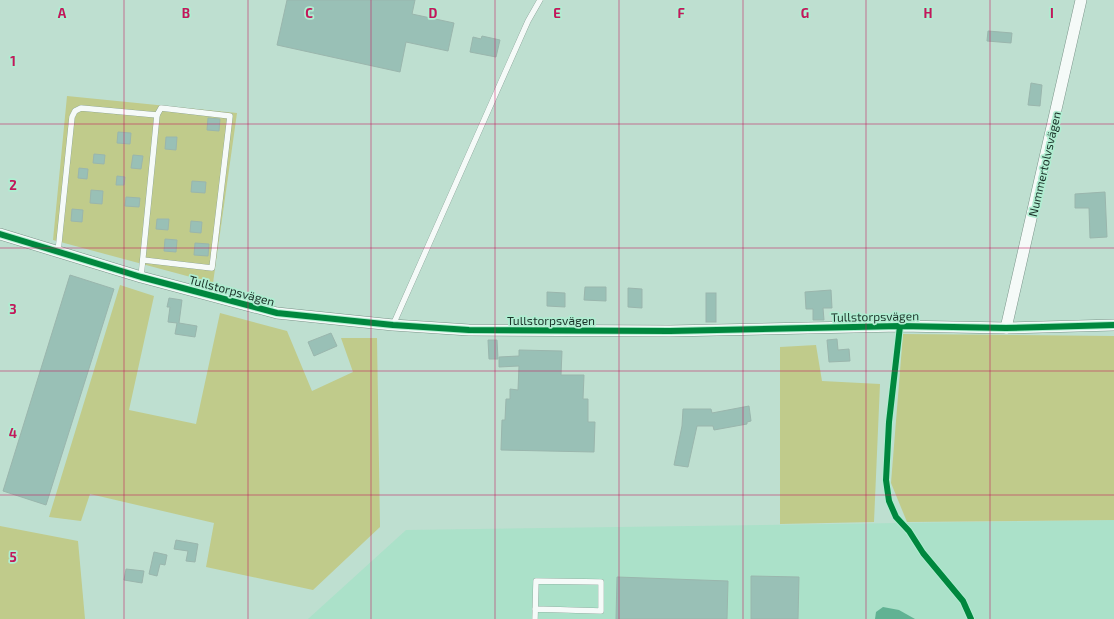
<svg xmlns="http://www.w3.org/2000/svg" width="1114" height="619" viewBox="0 0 1114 619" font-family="'Exo 2',sans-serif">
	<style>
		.built { fill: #abe1c9 }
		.green { fill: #c0cb8b }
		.water { fill: #61b293 }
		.building { fill: #99c0b6; stroke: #9ab6ad }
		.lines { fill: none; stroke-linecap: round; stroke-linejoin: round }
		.lane-casing { stroke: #7a9489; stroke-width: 6 }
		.street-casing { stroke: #7a9489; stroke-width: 12 }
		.lane { stroke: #f5faf8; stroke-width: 5.5 }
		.street { stroke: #f5faf8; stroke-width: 11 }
		.cycleway-casing { stroke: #b0edd1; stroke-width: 8 }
		.cycleway { stroke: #00873e; stroke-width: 6 }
		.grid { fill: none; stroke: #c2185b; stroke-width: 1; stroke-opacity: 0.55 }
		.labels { text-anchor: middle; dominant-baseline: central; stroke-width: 3.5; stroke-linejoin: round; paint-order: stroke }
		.street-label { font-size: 12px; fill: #1a3228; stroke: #b0edd1 }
		.grid-label { font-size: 13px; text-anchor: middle; font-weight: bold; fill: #c2185b; stroke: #b0edd1; stroke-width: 3.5; stroke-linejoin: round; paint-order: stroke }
	</style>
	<rect width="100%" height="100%" fill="#bedfd0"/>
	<path class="built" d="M 1114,520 L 1114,619 L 308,619 L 406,530 Z"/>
	<g class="green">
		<path d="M 67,96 L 237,113 L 213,283 L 53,240 Z"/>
		<path d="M 120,285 L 154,296 L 129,410 L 196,424 L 220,313 L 287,331 L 312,391 L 353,372 L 341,338 L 377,338 L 380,527 L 313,590 L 206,567 L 214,523 L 90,494 L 81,521 L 49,517 Z"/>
		<path d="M 903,334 L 1114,336 L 1114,520 L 907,522 L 891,483 Z"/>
		<path d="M 816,345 L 822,381 L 880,384 L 874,522 L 780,524 L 780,347 Z"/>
		<path d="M 0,526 L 78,541 L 85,619 L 0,619 Z"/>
	</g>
	<path class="water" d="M 883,607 L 899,610 L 915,619 L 875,619 L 876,612 Z"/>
	<g class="building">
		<path d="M 287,0 L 415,0 L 412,14 L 454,23 L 448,51 L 406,42 L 400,72 L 277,45 Z"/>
		<path d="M 988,31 L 1012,33 L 1011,43 L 987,41 Z"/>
		<path d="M 482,36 L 500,40 L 496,57 L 470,52 L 473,37 L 481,39 Z"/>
		<path d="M 1031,83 L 1042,85 L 1040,106 L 1028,105 Z"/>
		<path d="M 208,118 L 220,119 L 219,131 L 207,130 Z"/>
		<path d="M 118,132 L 131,133 L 130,144 L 117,143 Z"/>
		<path d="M 166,137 L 177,137 L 176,150 L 165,149 Z"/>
		<path d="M 94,154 L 105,155 L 104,164 L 93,163 Z"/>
		<path d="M 133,155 L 143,156 L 141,169 L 131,168 Z"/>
		<path d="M 79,168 L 88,169 L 87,179 L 78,178 Z"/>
		<path d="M 117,176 L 125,177 L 124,185 L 116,185 Z"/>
		<path d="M 192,181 L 206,182 L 205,193 L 191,192 Z"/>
		<path d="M 91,190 L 103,191 L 102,204 L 90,203 Z"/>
		<path d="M 1105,192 L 1107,237 L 1090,238 L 1089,208 L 1075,208 L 1075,194 Z"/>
		<path d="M 126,197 L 140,198 L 139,207 L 125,206 Z"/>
		<path d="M 72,209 L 83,210 L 82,222 L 71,221 Z"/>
		<path d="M 157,219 L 169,219 L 168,230 L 156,229 Z"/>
		<path d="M 191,221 L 202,222 L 201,233 L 190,232 Z"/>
		<path d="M 165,239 L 177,240 L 176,252 L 164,251 Z"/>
		<path d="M 195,243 L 209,244 L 208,256 L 194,255 Z"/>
		<path d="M 70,275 L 114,289 L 46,505 L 3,491 Z"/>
		<path d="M 585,287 L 606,287 L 606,301 L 584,300 Z"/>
		<path d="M 628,288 L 642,289 L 642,308 L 628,307 Z"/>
		<path d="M 831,290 L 832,308 L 823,308 L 824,320 L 813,320 L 813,309 L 806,309 L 805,292 Z"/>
		<path d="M 547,292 L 565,293 L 565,307 L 547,306 Z"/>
		<rect x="706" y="293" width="10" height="29"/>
		<path d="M 169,298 L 182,300 L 179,323 L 197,326 L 195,337 L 175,334 L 177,323 L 168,322 L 170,307 L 167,307 Z"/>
		<path d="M 331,333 L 337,346 L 314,356 L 308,342 Z"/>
		<path d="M 837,339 L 838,350 L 849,349 L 850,361 L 829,362 L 827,340 Z"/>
		<path d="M 488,340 L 497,340 L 498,359 L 489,359 Z"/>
		<path d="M 519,350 L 562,351 L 561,375 L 584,375 L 583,399 L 588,399 L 588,422 L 595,422 L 594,452 L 501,450 L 502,420 L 505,420 L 506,399 L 510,399 L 510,389 L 518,390 L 519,366 L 499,367 L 499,357 L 519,356 Z"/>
		<path d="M 749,406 L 751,421 L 747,422 L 747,424 L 714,430 L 713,426 L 697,426 L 688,467 L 674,465 L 682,426 L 683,409 L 711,409 L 712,413 Z"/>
		<path d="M 176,540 L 198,544 L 195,562 L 186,561 L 188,551 L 174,549 Z"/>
		<path d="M 154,552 L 167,555 L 165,565 L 160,564 L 157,576 L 149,574 Z"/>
		<path d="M 126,569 L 144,571 L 142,583 L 124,580 Z"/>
		<path d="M 751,576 L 799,577 L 798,619 L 751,619 Z"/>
		<path d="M 617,577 L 728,581 L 727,619 L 616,619 Z"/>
	</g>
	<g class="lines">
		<defs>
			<g id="lane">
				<path d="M 58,252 L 72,117 L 75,111 L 81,108 L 157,115 L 141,277"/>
				<path d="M 143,260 L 212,268 L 230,116 L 161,108 L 157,115"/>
				<path d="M 393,325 L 528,21 L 540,0"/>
				<path d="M 535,619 L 536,581 L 601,582 L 601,611 L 535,609"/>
			</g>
			<g id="street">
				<path d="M 0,234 L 141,277 L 277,313 L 393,325 L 469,330 L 670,331 L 900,326 L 1006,328 L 1114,325"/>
				<path d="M 1006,328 L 1081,0"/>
			</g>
		</defs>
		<use href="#lane" class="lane-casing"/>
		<use href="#street" class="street-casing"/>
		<use href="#lane" class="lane"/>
		<use href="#street" class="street"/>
		<defs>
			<g id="cycleway">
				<path d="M 0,234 L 141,277 L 277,313 L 393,325 L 469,330 L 670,331 L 900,326 L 1006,328 L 1114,325"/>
				<path d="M 900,326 L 889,422 L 886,480 L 889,501 L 896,517 L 909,531 L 923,553 L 963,601 L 971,619"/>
			</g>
		</defs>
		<use href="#cycleway" class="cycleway-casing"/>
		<use href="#cycleway" class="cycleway"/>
	</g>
	<path class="grid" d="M 124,0 L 124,619M 248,0 L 248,619M 371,0 L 371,619M 495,0 L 495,619M 619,0 L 619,619M 743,0 L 743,619M 866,0 L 866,619M 990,0 L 990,619M 0,124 L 1114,124M 0,248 L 1114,248M 0,371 L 1114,371M 0,495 L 1114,495"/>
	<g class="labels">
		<g class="street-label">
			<text transform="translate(1044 164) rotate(-77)">Nummertolvsvägen</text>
			<text transform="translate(232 290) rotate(15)">Tullstorpsvägen</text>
			<text transform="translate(875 316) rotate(-1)">Tullstorpsvägen</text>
			<text x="551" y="320">Tullstorpsvägen</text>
		</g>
	</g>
	<g class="grid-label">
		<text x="62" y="18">A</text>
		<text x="186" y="18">B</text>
		<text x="309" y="18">C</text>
		<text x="433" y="18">D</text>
		<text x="557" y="18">E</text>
		<text x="681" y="18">F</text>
		<text x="805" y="18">G</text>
		<text x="928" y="18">H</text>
		<text x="1052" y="18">I</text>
		<text x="13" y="66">1</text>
		<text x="13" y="190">2</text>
		<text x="13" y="314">3</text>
		<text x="13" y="438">4</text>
		<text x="13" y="562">5</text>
	</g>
</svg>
